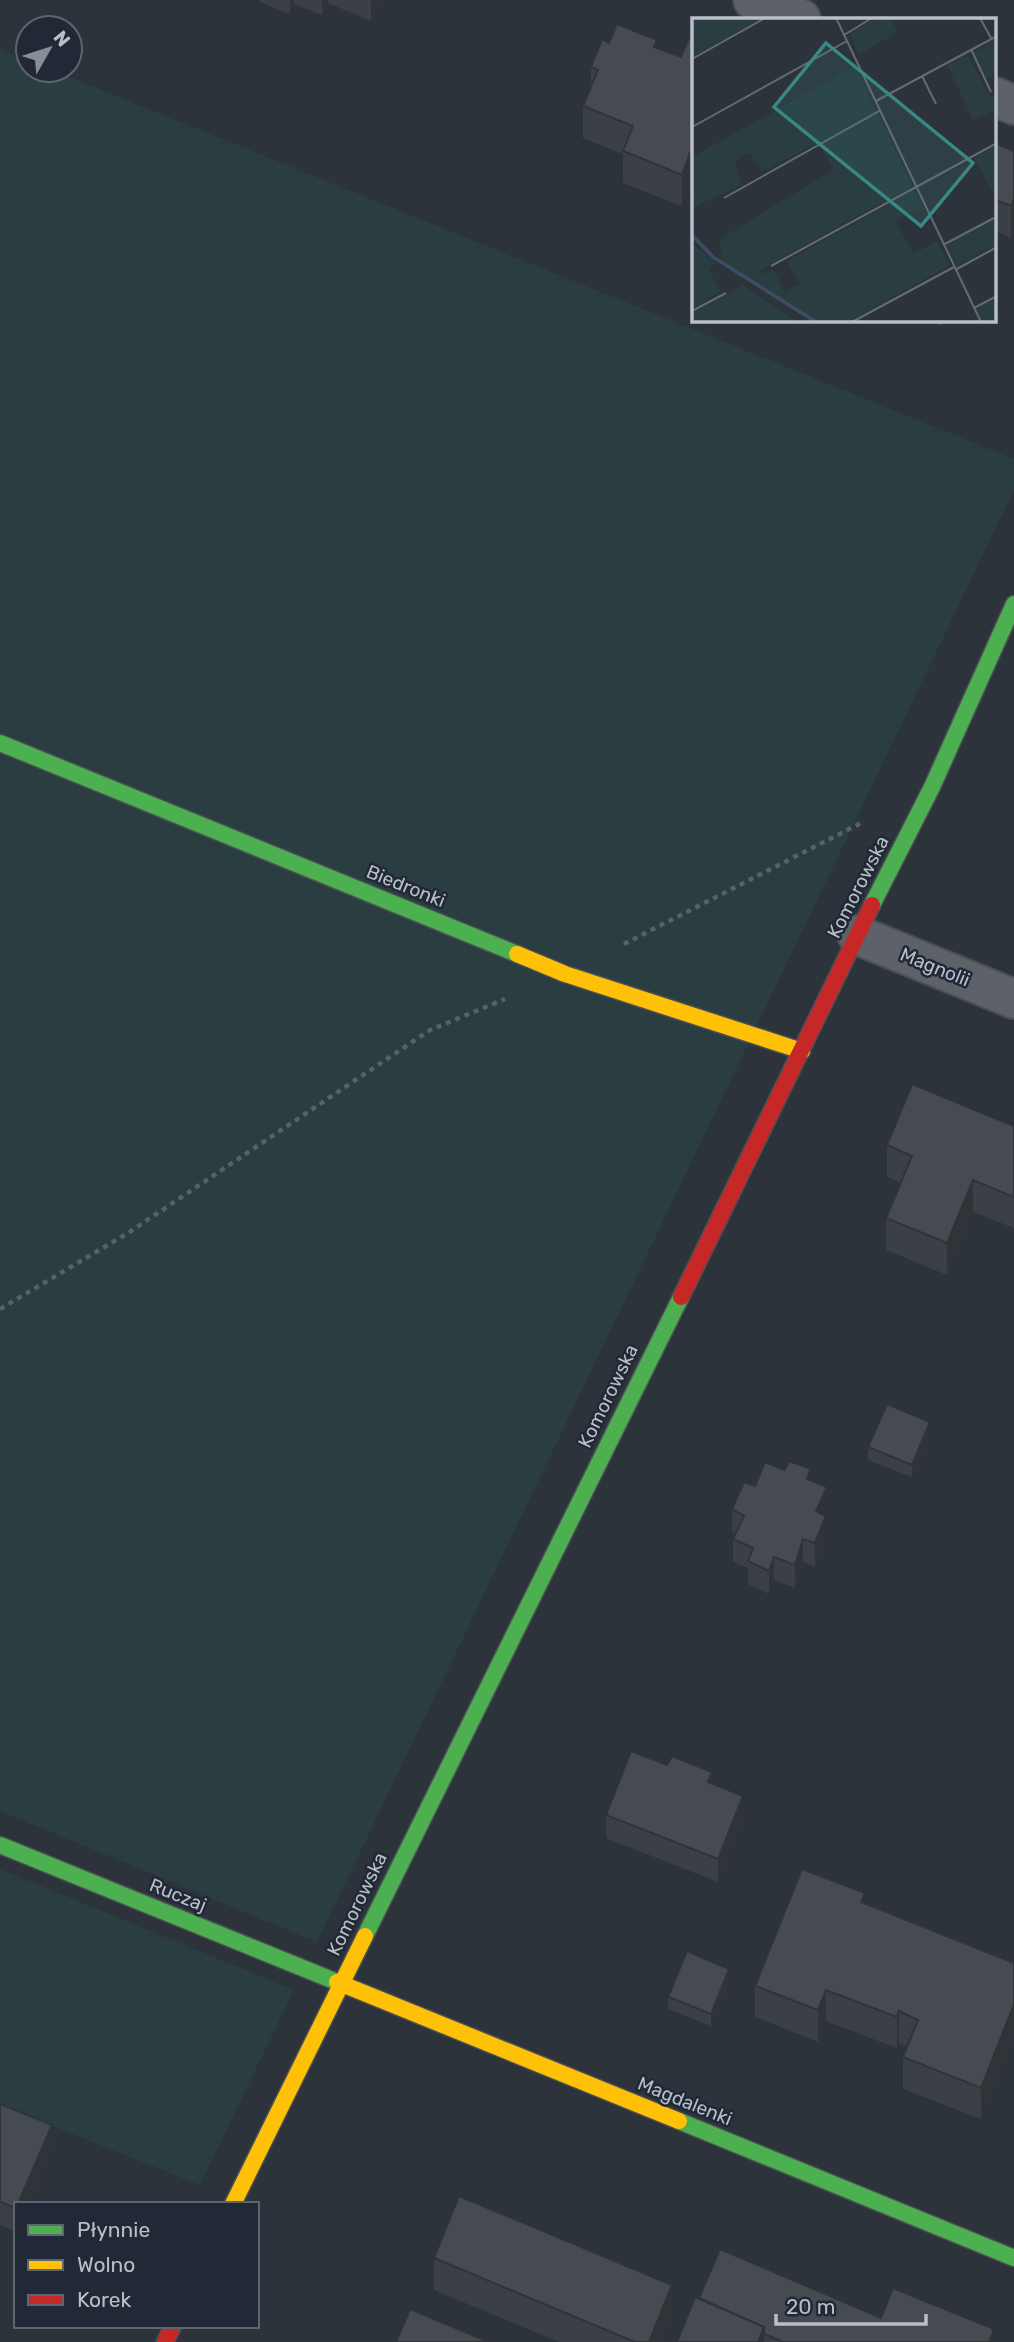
<svg xmlns="http://www.w3.org/2000/svg" width="1014" height="2342" viewBox="0 0 1014 2342" font-family="Rubik,sans-serif">
	<style>
		.green { fill: #2a3d40 }
		.lines { fill: none; stroke-linecap: round; stroke-linejoin: round }
		.street-casing { stroke: #4b4f54; stroke-width: 42 }
		.fast-casing { stroke: #4b4f54; stroke-width: 19 }
		.slow-casing { stroke: #4b4f54; stroke-width: 19 }
		.jam-casing { stroke: #4b4f54; stroke-width: 19 }
		.path { stroke: #5a6065; stroke-width: 4.5; stroke-dasharray: 5 5; stroke-linecap: butt }
		.street { stroke: #5d6168; stroke-width: 38 }
		.fast { stroke: #4caf50; stroke-width: 16 }
		.slow { stroke: #ffc107; stroke-width: 16 }
		.jam { stroke: #c62828; stroke-width: 16 }
		.wall { fill: #3b4046 }
		.shaded-wall { fill: #303439 }
		.building { fill: #454b51; stroke: #303439; stroke-width: 2 }
		.labels { text-anchor: middle; dominant-baseline: central; stroke-width: 5; stroke-linejoin: round; paint-order: stroke }
		.street-label { font-size: 19px; fill: #b8bfca; stroke: #202935 }
		.inset-river { fill: none; stroke: #3c4e64; stroke-width: 3.5 }
		.inset-road { fill: none; stroke: #656b74; stroke-width: 2 }
		.view { fill: #398885; fill-opacity: 0.15; stroke: #398885; stroke-width: 3.5 }
		.inset-edge { fill: none; stroke: #b8bfca; stroke-width: 3.5 }
	</style>
	<rect width="100%" height="100%" fill="#2d333a"/>
	<g class="green">
		<path d="M 0,49 L 28,60 L 28,70 L 52,70 L 1014,459 L 1014,490 L 317,1942 L 0,1811 Z"/>
		<path d="M 0,1869 L 294,1990 L 200,2185 L 0,2105 Z"/>
	</g>
	<g class="lines">
		<defs>
			<g id="street">
				<path d="M 753,0 L 801,19"/>
				<path d="M 995,97 L 1014,105"/>
				<path d="M 857,935 L 1014,999"/>
			</g>
			<g id="fast">
				<path d="M 0,743 L 517,954"/>
				<path d="M 872,905 L 932,787 L 1014,604"/>
				<path d="M 0,1845 L 337,1982"/>
				<path d="M 365,1936 L 681,1297"/>
				<path d="M 679,2121 L 1014,2258"/>
			</g>
			<g id="slow">
				<path d="M 517,954 L 565,974 L 802,1051"/>
				<path d="M 337,1982 L 679,2121"/>
				<path d="M 233,2204 L 365,1936"/>
			</g>
			<g id="jam">
				<path d="M 681,1297 L 872,905"/>
				<path d="M 165,2342 L 173,2326"/>
			</g>
		</defs>
		<use href="#street" class="street-casing"/>
		<use href="#fast" class="fast-casing"/>
		<use href="#slow" class="slow-casing"/>
		<use href="#jam" class="jam-casing"/>
		<g class="path">
			<path d="M 624,944 L 863,822"/>
			<path d="M 0,1309 L 128,1233 L 430,1030 L 505,999"/>
		</g>
		<use href="#street" class="street"/>
		<use href="#fast" class="fast"/>
		<use href="#slow" class="slow"/>
		<use href="#jam" class="jam"/>
	</g>
	<g class="wall">
		<path d="M 260,0 L 380,0 L 371,21 L 328,3 L 322,15 L 294,4 L 290,14 L 260,2 Z"/>
		<path d="M 694,32 L 694,182 L 691,181 L 682,206 L 623,183 L 623,154 L 583,138 L 583,106 L 591,87 L 591,67 L 609,43 L 657,48 L 681,57 Z"/>
		<path d="M 995,143 L 1014,151 L 1014,230 L 1011,238 L 995,231 Z"/>
		<path d="M 925,320 L 944,320 L 941,326 Z"/>
		<path d="M 1014,1126 L 1014,1228 L 973,1212 L 947,1275 L 886,1250 L 886,1218 L 901,1183 L 887,1177 L 887,1145 Z"/>
		<path d="M 930,1434 L 912,1477 L 868,1460 L 868,1447 Z"/>
		<path d="M 811,1481 L 827,1510 L 825,1515 L 826,1538 L 815,1566 L 803,1562 L 795,1588 L 774,1580 L 769,1594 L 748,1584 L 748,1568 L 733,1562 L 733,1539 L 735,1534 L 732,1532 L 732,1509 L 755,1486 Z"/>
		<path d="M 712,1784 L 743,1819 L 718,1882 L 606,1838 L 606,1815 Z"/>
		<path d="M 865,1903 L 1014,1963 L 1014,2035 L 981,2119 L 903,2089 L 903,2057 L 907,2047 L 899,2043 L 897,2048 L 826,2021 L 818,2042 L 755,2017 L 755,1986 Z"/>
		<path d="M 729,1981 L 711,2026 L 668,2009 L 668,1997 Z"/>
		<path d="M 0,2104 L 52,2148 L 28,2204 L 16,2204 L 16,2231 L 0,2225 Z"/>
		<path d="M 434,2258 L 672,2317 L 662,2342 L 559,2342 L 434,2290 Z"/>
		<path d="M 699,2298 L 881,2318 L 994,2342 L 677,2342 Z"/>
	</g>
	<g class="shaded-wall">
		<path d="M 290,0 L 294,0 L 294,4 L 290,14 Z"/>
		<path d="M 322,0 L 328,0 L 328,3 L 322,15 Z"/>
		<path d="M 371,0 L 380,0 L 371,21 Z"/>
		<path d="M 691,150 L 691,181 L 682,206 L 682,175 Z"/>
		<path d="M 1014,199 L 1014,230 L 1011,238 L 1011,206 Z"/>
		<path d="M 973,1180 L 973,1212 L 947,1275 L 947,1243 Z"/>
		<path d="M 930,1422 L 930,1434 L 912,1477 L 912,1465 Z"/>
		<path d="M 827,1487 L 827,1510 L 816,1534 L 816,1511 Z"/>
		<path d="M 826,1516 L 826,1538 L 815,1566 L 815,1543 Z"/>
		<path d="M 803,1539 L 803,1562 L 795,1588 L 795,1565 Z"/>
		<path d="M 774,1557 L 774,1580 L 769,1594 L 769,1571 Z"/>
		<path d="M 743,1796 L 743,1819 L 718,1882 L 718,1859 Z"/>
		<path d="M 729,1969 L 729,1981 L 711,2026 L 711,2014 Z"/>
		<path d="M 826,1990 L 826,2021 L 818,2042 L 818,2010 Z"/>
		<path d="M 1014,2004 L 1014,2035 L 981,2119 L 981,2088 Z"/>
		<path d="M 899,2011 L 899,2043 L 897,2048 L 897,2017 Z"/>
		<path d="M 52,2125 L 52,2148 L 28,2204 L 18,2204 Z"/>
		<path d="M 672,2285 L 672,2317 L 662,2342 L 649,2342 Z"/>
		<path d="M 764,2327 L 764,2342 L 758,2342 Z"/>
		<path d="M 994,2329 L 994,2342 L 989,2342 Z"/>
	</g>
	<g class="building">
		<path d="M 617,24 L 657,40 L 654,47 L 681,57 L 692,31 L 694,32 L 694,151 L 691,150 L 682,175 L 623,151 L 633,126 L 583,106 L 598,70 L 591,67 L 602,39 L 609,43 Z"/>
		<path d="M 995,143 L 1014,151 L 1014,199 L 1011,206 L 995,200 Z"/>
		<path d="M 912,1084 L 1014,1126 L 1014,1197 L 973,1180 L 947,1243 L 886,1218 L 912,1156 L 887,1145 Z"/>
		<path d="M 887,1404 L 930,1422 L 912,1465 L 868,1447 Z"/>
		<path d="M 789,1461 L 811,1469 L 807,1479 L 827,1487 L 816,1511 L 826,1516 L 815,1543 L 803,1539 L 795,1565 L 774,1557 L 769,1571 L 748,1561 L 753,1548 L 733,1539 L 744,1516 L 732,1509 L 744,1482 L 755,1486 L 765,1462 L 785,1470 Z"/>
		<path d="M 631,1751 L 667,1765 L 672,1756 L 712,1772 L 708,1782 L 743,1796 L 718,1859 L 606,1815 Z"/>
		<path d="M 802,1869 L 865,1893 L 861,1902 L 1014,1963 L 1014,2004 L 981,2088 L 903,2057 L 918,2020 L 899,2011 L 897,2017 L 826,1990 L 818,2010 L 755,1986 Z"/>
		<path d="M 687,1951 L 729,1969 L 711,2014 L 668,1997 Z"/>
		<path d="M 0,2104 L 52,2125 L 18,2204 L 16,2204 L 16,2208 L 0,2202 Z"/>
		<path d="M 459,2196 L 672,2285 L 649,2342 L 635,2342 L 434,2258 Z"/>
		<path d="M 720,2249 L 881,2318 L 893,2288 L 994,2329 L 989,2342 L 783,2342 L 764,2334 L 764,2327 L 699,2298 Z"/>
		<path d="M 695,2297 L 764,2327 L 758,2342 L 677,2342 Z"/>
		<path d="M 410,2309 L 489,2342 L 396,2342 Z"/>
	</g>
	<g class="labels">
		<g class="street-label">
			<text transform="translate(406 886) rotate(22)">Biedronki</text>
			<text transform="translate(858 887) rotate(-63)">Komorowska</text>
			<text transform="translate(935 967) rotate(22)">Magnolii</text>
			<text transform="translate(608 1396) rotate(-64)">Komorowska</text>
			<text transform="translate(178 1895) rotate(22)">Ruczaj</text>
			<text transform="translate(357 1904) rotate(-64)">Komorowska</text>
			<text transform="translate(685 2101) rotate(22)">Magdalenki</text>
		</g>
	</g>
	<g transform="translate(692 18)">
		<rect width="304" height="304" fill="#2d333a"/>
		<path d="M 0,0 L 70,0 L 0,39 ZM 184,0 L 198,0 L 206,14 L 166,37 L 158,15 ZM 304,20 L 304,56 L 295,61 L 282,35 ZM 275,36 L 298,78 L 302,76 L 304,81 L 304,92 L 281,102 L 255,47 ZM 163,48 L 220,168 L 66,253 L 70,256 L 81,251 L 93,274 L 107,266 L 95,243 L 222,172 L 230,188 L 204,203 L 221,236 L 245,223 L 258,247 L 156,304 L 126,304 L 29,243 L 28,221 L 142,151 L 125,125 L 70,154 L 58,135 L 43,143 L 49,167 L 0,190 L 0,139 ZM 304,127 L 304,170 L 300,173 L 282,140 ZM 304,199 L 304,227 L 265,248 L 255,227 ZM 0,225 L 25,245 L 16,250 L 29,273 L 0,291 ZM 51,267 L 106,304 L 0,304 L 0,295 ZM 304,280 L 304,299 L 291,304 L 284,291 Z" fill="#2a3d40"/>
		<path class="inset-river" d="M 0,217 L 21,239 L 124,304"/>
		<path class="inset-road" d="M 144,0 L 289,304M 288,0 L 299,20M 152,17 L 180,0M 279,31 L 299,74M 0,41 L 73,0M 230,58 L 244,86M 184,83 L 305,18M 0,109 L 155,23M 32,180 L 189,92M 251,227 L 302,200M 79,248 L 305,125M 263,252 L 305,229M 282,290 L 305,278M 0,293 L 34,275M 160,304 L 262,249"/>
		<path class="view" d="M 134,25 L 281,145 L 229,208 L 82,89 Z"/>
		<rect width="304" height="304" class="inset-edge"/>
	</g>
	<rect x="14" y="2202" width="245" height="126" fill="#202935" stroke="#5d6571" stroke-width="2"/>
	<rect x="28" y="2225" width="35" height="10" fill="#4caf50" stroke="#5d6571" stroke-width="2"/>
	<text x="77" y="2237" font-size="21" fill="#b8bfca">Płynnie</text>
	<rect x="28" y="2260" width="35" height="10" fill="#ffc107" stroke="#5d6571" stroke-width="2"/>
	<text x="77" y="2272" font-size="21" fill="#b8bfca">Wolno</text>
	<rect x="28" y="2295" width="35" height="10" fill="#c62828" stroke="#5d6571" stroke-width="2"/>
	<text x="77" y="2307" font-size="21" fill="#b8bfca">Korek</text>
	<g transform="translate(49 49) rotate(51)"><circle r="33" fill="#202935" stroke="#5d6571" stroke-width="2"/>
	<path d="M0-5L12 26L0 18L-12 26Z" fill="#878e98"/>
	<text y="-10" font-size="19" font-weight="bold" text-anchor="middle" fill="#b8bfca">N</text>
	</g>
	<path d="M776 2314v10h150v-10" fill="none" stroke="#b8bfca" stroke-width="3.5"/>
	<text x="786" y="2314" font-size="21" fill="#b8bfca" stroke="#202935" stroke-width="5" paint-order="stroke">20 m</text>
</svg>
